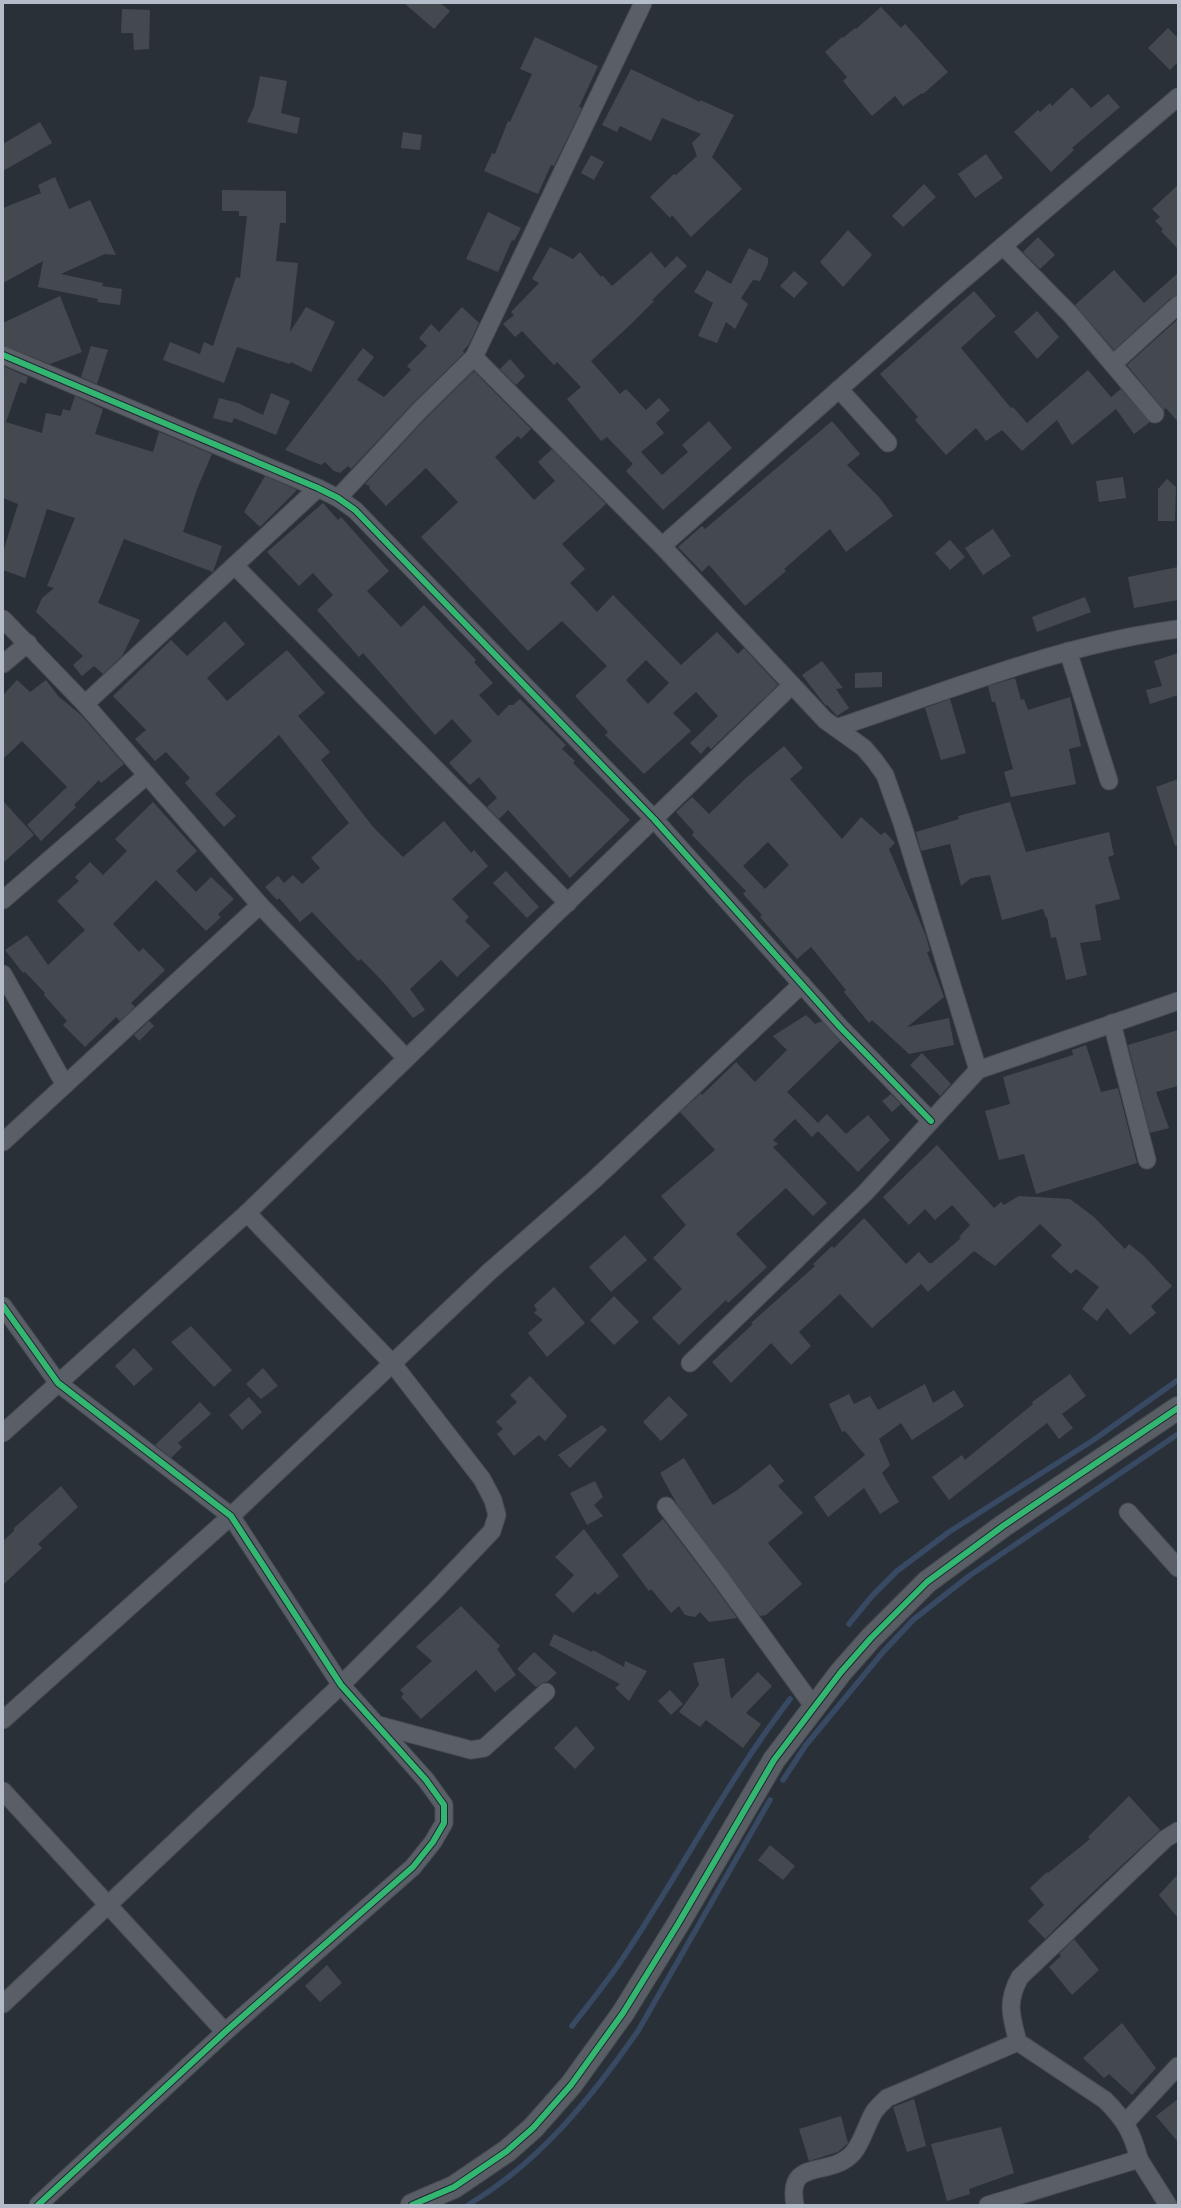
<svg xmlns="http://www.w3.org/2000/svg" width="1181" height="2208" viewBox="0 0 1181 2208" font-family="Signika,sans-serif">
	<style>
		.lines { fill: none; stroke-linecap: round; stroke-linejoin: round }
		.stream { stroke: #384963; stroke-width: 5.5 }
		.building { fill: #444950; fill-rule: evenodd }
		.street-casing { stroke: #484c53; stroke-width: 19 }
		.secondary-casing { stroke: #484c53; stroke-width: 24 }
		.street { stroke: #5a5e66; stroke-width: 17 }
		.secondary { stroke: #595d64; stroke-width: 22 }
		.cycleway-casing { stroke: #1d2633; stroke-width: 8 }
		.cycleway { stroke: #33b770; stroke-width: 6 }
	</style>
	<rect width="100%" height="100%" fill="#2a3038"/>
	<g class="lines">
		<g class="stream">
			<path d="M 849,1624 L 872,1596 L 897,1571 L 949,1532 L 1092,1441 L 1178,1380"/>
			<path d="M 783,1780 L 806,1745 L 883,1652 L 913,1620 L 969,1576 L 1178,1434"/>
			<path d="M 572,2026 C 589,2004 607,1982 623,1958 C 680,1873 727,1781 790,1699"/>
			<path d="M 468,2205 C 540,2162 591,2098 638,2031 L 770,1800"/>
		</g>
	</g>
	<g class="building">
		<path d="M 404,3 L 440,3 L 450,11 L 434,29 Z"/>
		<path d="M 881,7 L 901,28 L 905,24 L 948,72 L 923,94 L 922,93 L 903,106 L 895,96 L 872,116 L 843,81 L 847,77 L 825,52 L 842,37 L 843,38 L 855,28 L 856,29 Z"/>
		<path d="M 122,9 L 150,10 L 149,49 L 134,50 L 133,33 L 121,33 Z"/>
		<path d="M 1168,28 L 1178,38 L 1178,62 L 1170,70 L 1148,48 Z"/>
		<path d="M 535,37 L 598,66 L 579,107 L 582,108 L 554,166 L 551,165 L 538,194 L 484,171 L 492,153 L 495,154 L 508,121 L 510,122 L 532,74 L 520,69 Z"/>
		<path d="M 631,69 L 700,102 L 700,100 L 734,115 L 712,157 L 742,189 L 691,237 L 672,215 L 670,218 L 650,197 L 674,174 L 676,175 L 697,156 L 692,143 L 701,134 L 662,118 L 651,141 L 620,126 L 617,132 L 602,125 Z"/>
		<path d="M 260,76 L 287,81 L 281,113 L 300,118 L 297,134 L 247,122 L 254,107 Z"/>
		<path d="M 1072,87 L 1091,108 L 1108,94 L 1120,107 L 1072,148 L 1074,150 L 1051,172 L 1014,132 L 1038,110 L 1040,112 L 1050,103 L 1052,106 Z"/>
		<path d="M 40,122 L 52,143 L 3,171 L 3,144 Z"/>
		<path d="M 403,132 L 422,135 L 420,150 L 401,148 Z"/>
		<path d="M 986,154 L 1003,178 L 975,198 L 958,174 Z"/>
		<path d="M 591,155 L 604,162 L 594,180 L 581,173 Z"/>
		<path d="M 55,177 L 69,209 L 90,200 L 116,255 L 105,254 L 61,274 L 103,283 L 102,286 L 122,289 L 120,305 L 97,302 L 98,299 L 38,287 L 43,261 L 3,283 L 3,208 L 41,193 L 38,185 Z"/>
		<path d="M 924,184 L 936,197 L 903,227 L 892,216 Z"/>
		<path d="M 1178,185 L 1178,249 L 1161,231 L 1163,229 L 1155,221 L 1160,217 L 1152,209 Z"/>
		<path d="M 222,190 L 286,191 L 286,223 L 280,223 L 276,261 L 298,263 L 290,332 L 306,307 L 335,322 L 311,372 L 291,362 L 290,364 L 237,347 L 224,383 L 163,360 L 170,342 L 200,354 L 204,342 L 213,346 L 236,277 L 240,278 L 247,216 L 239,216 L 239,211 L 222,211 Z"/>
		<path d="M 488,212 L 521,228 L 514,241 L 512,240 L 498,272 L 466,259 Z"/>
		<path d="M 848,230 L 872,255 L 843,287 L 820,262 Z"/>
		<path d="M 1038,237 L 1055,255 L 1040,269 L 1023,252 Z"/>
		<path d="M 550,247 L 573,259 L 580,252 L 601,277 L 602,275 L 612,286 L 651,252 L 665,268 L 677,256 L 687,266 L 652,300 L 654,301 L 629,326 L 591,361 L 620,394 L 626,389 L 646,410 L 659,398 L 670,410 L 656,423 L 664,433 L 641,452 L 662,475 L 688,452 L 682,445 L 709,421 L 732,448 L 663,510 L 626,471 L 633,464 L 607,437 L 601,441 L 567,399 L 581,387 L 557,362 L 554,365 L 522,331 L 515,337 L 503,324 L 514,315 L 511,312 L 539,283 L 532,279 Z"/>
		<path d="M 749,248 L 768,258 L 768,264 L 760,281 L 753,280 L 741,298 L 748,304 L 735,329 L 726,322 L 717,343 L 698,336 L 713,303 L 694,292 L 707,270 L 731,284 Z"/>
		<path d="M 1114,270 L 1144,303 L 1178,273 L 1178,295 L 1171,298 L 1114,350 L 1075,305 Z"/>
		<path d="M 794,271 L 808,283 L 794,298 L 780,286 Z"/>
		<path d="M 974,291 L 996,316 L 961,348 L 1011,408 L 1013,407 L 1027,423 L 1088,370 L 1111,397 L 1121,389 L 1150,422 L 1134,434 L 1116,409 L 1072,445 L 1057,420 L 1022,451 L 1002,430 L 986,441 L 976,428 L 946,455 L 915,420 L 918,417 L 880,374 Z"/>
		<path d="M 60,296 L 82,352 L 50,364 L 3,345 L 3,323 Z"/>
		<path d="M 462,307 L 479,323 L 469,344 L 463,351 L 464,353 L 413,403 L 351,469 L 348,466 L 340,473 L 334,471 L 325,462 L 321,465 L 285,450 L 363,348 L 374,357 L 357,380 L 384,397 L 411,370 L 407,366 L 427,346 L 419,338 L 431,324 L 439,332 Z"/>
		<path d="M 1037,311 L 1059,337 L 1037,359 L 1014,332 Z"/>
		<path d="M 1178,319 L 1178,422 L 1166,408 L 1164,410 L 1127,365 Z"/>
		<path d="M 91,346 L 108,350 L 97,384 L 81,377 Z"/>
		<path d="M 510,359 L 525,376 L 516,385 L 500,369 Z"/>
		<path d="M 3,366 L 28,377 L 26,384 L 20,382 L 6,422 L 42,433 L 46,413 L 61,416 L 63,409 L 70,411 L 75,396 L 103,409 L 95,434 L 153,452 L 159,432 L 212,454 L 197,489 L 183,532 L 222,546 L 213,572 L 124,539 L 98,603 L 140,620 L 122,656 L 103,674 L 94,666 L 82,676 L 73,665 L 83,656 L 36,612 L 42,598 L 54,588 L 47,586 L 75,518 L 47,509 L 25,578 L 3,570 L 3,552 L 18,504 L 3,498 Z"/>
		<path d="M 474,371 L 531,429 L 521,439 L 518,436 L 495,457 L 534,500 L 555,481 L 538,462 L 552,449 L 606,504 L 562,544 L 585,569 L 570,583 L 597,612 L 613,595 L 681,665 L 717,632 L 738,654 L 744,648 L 778,685 L 711,749 L 708,746 L 701,754 L 690,743 L 718,716 L 696,692 L 673,713 L 691,731 L 644,774 L 605,735 L 608,732 L 575,696 L 607,666 L 562,621 L 528,651 L 421,537 L 458,502 L 426,468 L 386,506 L 369,488 L 370,486 L 365,484 L 427,417 ZM 646,660 L 669,683 L 648,704 L 626,680 Z"/>
		<path d="M 271,393 L 290,401 L 276,435 L 234,418 L 232,423 L 213,418 L 219,398 L 238,403 L 263,415 Z"/>
		<path d="M 832,421 L 860,454 L 847,465 L 879,497 L 893,516 L 846,552 L 830,529 L 784,569 L 786,571 L 745,606 L 709,565 L 702,572 L 678,547 L 702,526 L 705,529 Z"/>
		<path d="M 265,476 L 297,490 L 260,527 L 244,512 Z"/>
		<path d="M 1123,477 L 1126,498 L 1099,502 L 1096,481 Z"/>
		<path d="M 1167,479 L 1176,487 L 1175,521 L 1158,521 L 1158,489 Z"/>
		<path d="M 323,503 L 338,520 L 341,517 L 389,571 L 367,591 L 401,627 L 424,605 L 476,660 L 474,662 L 493,683 L 479,695 L 498,716 L 509,705 L 513,705 L 520,699 L 566,745 L 562,749 L 575,761 L 573,763 L 630,820 L 570,878 L 508,810 L 499,819 L 487,807 L 497,798 L 479,777 L 470,785 L 449,763 L 472,741 L 452,719 L 435,735 L 363,653 L 359,657 L 317,610 L 333,595 L 313,573 L 299,586 L 267,552 Z"/>
		<path d="M 993,529 L 1011,556 L 983,575 L 965,548 Z"/>
		<path d="M 950,540 L 965,557 L 950,570 L 935,553 Z"/>
		<path d="M 1178,567 L 1178,600 L 1134,608 L 1128,577 Z"/>
		<path d="M 1085,597 L 1091,612 L 1037,632 L 1032,617 Z"/>
		<path d="M 225,621 L 245,644 L 207,678 L 227,701 L 287,650 L 325,693 L 298,716 L 330,752 L 321,760 L 374,828 L 403,857 L 444,821 L 471,853 L 474,850 L 488,866 L 452,899 L 469,917 L 465,921 L 490,946 L 457,977 L 441,960 L 410,989 L 425,1010 L 413,1018 L 385,984 L 361,959 L 358,961 L 312,912 L 300,922 L 279,898 L 277,900 L 265,887 L 278,876 L 284,883 L 293,875 L 302,884 L 320,868 L 311,858 L 349,823 L 279,735 L 215,794 L 236,816 L 224,827 L 185,783 L 190,778 L 166,752 L 155,761 L 135,739 L 146,730 L 113,696 L 171,640 L 187,656 Z"/>
		<path d="M 1178,653 L 1178,695 L 1150,704 L 1146,690 L 1162,686 L 1154,661 Z"/>
		<path d="M 822,661 L 843,688 L 836,689 L 849,708 L 837,716 L 827,705 L 826,706 L 802,675 Z"/>
		<path d="M 882,672 L 882,687 L 855,688 L 855,673 Z"/>
		<path d="M 1015,678 L 1021,700 L 1024,699 L 1028,710 L 1070,697 L 1081,746 L 1069,749 L 1076,784 L 1011,797 L 1004,772 L 1013,769 L 995,702 L 992,702 L 988,686 Z"/>
		<path d="M 17,680 L 30,692 L 46,680 L 58,696 L 81,715 L 124,764 L 101,783 L 99,780 L 74,805 L 76,807 L 41,841 L 27,825 L 67,787 L 22,741 L 3,759 L 3,695 Z"/>
		<path d="M 950,699 L 966,753 L 941,760 L 925,708 Z"/>
		<path d="M 784,746 L 803,768 L 790,779 L 842,839 L 861,817 L 881,835 L 885,832 L 895,843 L 889,849 L 926,936 L 930,951 L 927,952 L 944,997 L 907,1027 L 949,1018 L 954,1045 L 909,1054 L 872,1020 L 869,1023 L 844,992 L 846,990 L 811,947 L 797,959 L 760,917 L 762,915 L 743,894 L 746,891 L 692,835 L 694,832 L 676,812 L 692,797 L 709,814 L 746,778 ZM 768,842 L 789,865 L 765,889 L 743,866 Z"/>
		<path d="M 1178,779 L 1178,845 L 1175,846 L 1156,787 Z"/>
		<path d="M 3,801 L 34,835 L 3,863 Z"/>
		<path d="M 153,802 L 197,851 L 176,871 L 196,892 L 211,877 L 234,899 L 218,914 L 221,917 L 206,931 L 156,880 L 113,924 L 139,952 L 143,948 L 165,970 L 131,1003 L 135,1007 L 120,1021 L 116,1017 L 85,1047 L 63,1025 L 67,1021 L 44,995 L 45,993 L 25,972 L 23,973 L 5,950 L 27,935 L 48,965 L 85,930 L 57,901 L 79,881 L 75,877 L 90,862 L 103,875 L 127,851 L 115,839 Z"/>
		<path d="M 1010,802 L 1026,852 L 1109,832 L 1114,855 L 1108,857 L 1120,899 L 1095,905 L 1101,940 L 1080,943 L 1087,975 L 1066,980 L 1056,937 L 1051,938 L 1047,917 L 1046,918 L 1043,909 L 1002,920 L 990,875 L 971,878 L 961,886 L 950,844 L 921,851 L 916,832 L 959,819 L 958,816 Z"/>
		<path d="M 506,871 L 539,907 L 527,918 L 493,883 Z"/>
		<path d="M 806,1015 L 815,1024 L 822,1021 L 840,1041 L 787,1092 L 818,1123 L 827,1114 L 846,1134 L 868,1115 L 890,1140 L 858,1172 L 818,1131 L 812,1137 L 795,1119 L 773,1140 L 778,1144 L 773,1147 L 827,1203 L 813,1216 L 786,1188 L 736,1234 L 767,1267 L 728,1303 L 726,1300 L 679,1345 L 652,1318 L 682,1289 L 653,1258 L 686,1225 L 661,1196 L 715,1150 L 680,1112 L 701,1093 L 702,1095 L 736,1062 L 755,1082 L 787,1050 L 773,1036 Z"/>
		<path d="M 149,1021 L 154,1026 L 139,1041 L 134,1035 Z"/>
		<path d="M 1178,1030 L 1178,1086 L 1156,1092 L 1169,1128 L 1150,1133 L 1128,1045 Z"/>
		<path d="M 1086,1045 L 1101,1092 L 1118,1088 L 1137,1163 L 1036,1194 L 1024,1154 L 999,1160 L 985,1111 L 1010,1104 L 1003,1077 L 1073,1055 L 1072,1050 Z"/>
		<path d="M 922,1053 L 951,1084 L 940,1096 L 910,1065 Z"/>
		<path d="M 891,1094 L 901,1104 L 892,1112 L 882,1101 Z"/>
		<path d="M 937,1145 L 994,1208 L 1001,1202 L 1004,1205 L 1019,1196 L 1070,1199 L 1094,1217 L 1125,1249 L 1129,1244 L 1144,1256 L 1172,1286 L 1151,1306 L 1156,1313 L 1130,1335 L 1107,1308 L 1097,1321 L 1082,1309 L 1099,1287 L 1076,1269 L 1071,1274 L 1051,1256 L 1062,1245 L 1040,1224 L 995,1266 L 974,1251 L 928,1292 L 921,1284 L 872,1328 L 840,1294 L 799,1332 L 811,1346 L 791,1365 L 771,1343 L 731,1383 L 712,1362 L 753,1324 L 751,1323 L 815,1266 L 813,1264 L 832,1246 L 834,1248 L 864,1218 L 906,1264 L 919,1252 L 929,1263 L 932,1263 L 961,1238 L 959,1237 L 970,1225 L 952,1205 L 935,1220 L 925,1209 L 909,1225 L 883,1197 Z"/>
		<path d="M 625,1235 L 647,1260 L 611,1292 L 589,1267 Z"/>
		<path d="M 554,1287 L 585,1323 L 547,1357 L 528,1333 L 543,1320 L 534,1313 L 537,1310 L 534,1305 Z"/>
		<path d="M 614,1296 L 639,1322 L 614,1345 L 590,1320 Z"/>
		<path d="M 191,1326 L 232,1370 L 214,1387 L 171,1342 Z"/>
		<path d="M 134,1348 L 153,1369 L 134,1386 L 115,1366 Z"/>
		<path d="M 263,1368 L 278,1386 L 261,1399 L 246,1384 Z"/>
		<path d="M 1070,1374 L 1086,1396 L 1062,1414 L 1073,1428 L 1059,1439 L 1047,1423 L 949,1500 L 932,1477 L 962,1455 L 965,1460 L 1033,1404 L 1032,1402 Z"/>
		<path d="M 530,1376 L 567,1416 L 545,1441 L 539,1435 L 514,1456 L 497,1434 L 503,1429 L 496,1422 L 517,1402 L 510,1395 Z"/>
		<path d="M 925,1384 L 933,1403 L 954,1390 L 964,1406 L 912,1440 L 901,1423 L 879,1439 L 890,1465 L 882,1473 L 899,1502 L 880,1514 L 864,1488 L 828,1517 L 814,1497 L 865,1455 L 845,1431 L 842,1432 L 829,1404 L 849,1394 L 854,1404 L 870,1396 L 878,1410 Z"/>
		<path d="M 669,1396 L 688,1415 L 661,1441 L 643,1422 Z"/>
		<path d="M 249,1397 L 262,1412 L 242,1430 L 229,1415 Z"/>
		<path d="M 200,1402 L 211,1414 L 178,1443 L 182,1447 L 171,1458 L 155,1445 Z"/>
		<path d="M 602,1425 L 607,1430 L 570,1468 L 558,1455 Z"/>
		<path d="M 684,1458 L 713,1505 L 736,1491 L 770,1464 L 784,1481 L 778,1486 L 803,1513 L 768,1543 L 802,1584 L 766,1615 L 760,1616 L 678,1506 L 660,1473 Z"/>
		<path d="M 595,1481 L 603,1497 L 594,1505 L 603,1516 L 587,1525 L 570,1493 Z"/>
		<path d="M 61,1486 L 78,1507 L 38,1544 L 42,1548 L 3,1585 L 3,1541 L 14,1531 L 14,1528 Z"/>
		<path d="M 663,1519 L 711,1582 L 737,1618 L 709,1622 L 700,1612 L 695,1617 L 685,1615 L 679,1606 L 671,1613 L 651,1589 L 649,1591 L 622,1555 Z"/>
		<path d="M 584,1529 L 619,1576 L 598,1595 L 595,1592 L 573,1613 L 555,1595 L 574,1575 L 555,1557 Z"/>
		<path d="M 461,1606 L 500,1646 L 497,1649 L 516,1675 L 495,1692 L 476,1670 L 421,1719 L 401,1697 L 404,1694 L 400,1690 L 432,1661 L 416,1647 Z"/>
		<path d="M 554,1634 L 592,1652 L 593,1650 L 624,1667 L 625,1661 L 647,1671 L 629,1701 L 615,1688 L 620,1684 L 549,1645 Z"/>
		<path d="M 534,1652 L 557,1673 L 547,1682 L 544,1682 L 536,1687 L 517,1669 Z"/>
		<path d="M 724,1658 L 731,1699 L 758,1672 L 772,1686 L 746,1713 L 761,1724 L 743,1748 L 706,1720 L 700,1727 L 679,1712 L 699,1685 L 693,1663 Z"/>
		<path d="M 670,1690 L 683,1704 L 671,1715 L 658,1701 Z"/>
		<path d="M 576,1726 L 595,1748 L 575,1769 L 554,1748 Z"/>
		<path d="M 1129,1796 L 1160,1830 L 1077,1907 L 1045,1939 L 1028,1921 L 1044,1905 L 1030,1888 L 1047,1872 L 1048,1873 L 1090,1839 L 1088,1837 Z"/>
		<path d="M 770,1845 L 795,1866 L 783,1880 L 758,1860 Z"/>
		<path d="M 1178,1874 L 1178,1918 L 1159,1895 Z"/>
		<path d="M 1074,1939 L 1099,1970 L 1072,1995 L 1049,1967 L 1061,1956 L 1059,1954 Z"/>
		<path d="M 327,1965 L 342,1983 L 320,2002 L 305,1986 Z"/>
		<path d="M 1122,2023 L 1156,2068 L 1132,2095 L 1109,2074 L 1104,2078 L 1083,2058 Z"/>
		<path d="M 914,2099 L 926,2146 L 907,2152 L 893,2107 Z"/>
		<path d="M 1178,2099 L 1178,2142 L 1156,2116 Z"/>
		<path d="M 841,2116 L 848,2143 L 838,2152 L 809,2161 L 799,2129 Z"/>
		<path d="M 1001,2127 L 1014,2173 L 969,2189 L 970,2194 L 947,2201 L 931,2144 Z"/>
	</g>
	<g class="lines">
		<defs>
			<g id="street">
				<path d="M 1003,246 L 1071,315 L 1155,414"/>
				<path d="M 3,355 L 318,488 L 338,498 L 355,510 L 654,819 L 840,1027 L 931,1121"/>
				<path d="M 474,357 L 662,546 L 825,720 L 864,748 L 875,761 L 885,775 L 902,823 L 978,1070"/>
				<path d="M 1113,364 L 1178,305"/>
				<path d="M 839,389 L 888,443"/>
				<path d="M 338,498 L 420,410 L 474,357 L 643,3"/>
				<path d="M 662,546 L 950,291 L 1178,97"/>
				<path d="M 235,566 L 568,903"/>
				<path d="M 3,619 L 85,704 L 260,905 L 406,1058"/>
				<path d="M 1068,651 L 1109,781"/>
				<path d="M 3,664 L 28,643"/>
				<path d="M 85,704 L 318,488"/>
				<path d="M 836,728 C 947,691 1062,644 1178,629"/>
				<path d="M 3,900 L 147,775"/>
				<path d="M 3,974 L 65,1085"/>
				<path d="M 1112,1023 L 1147,1160"/>
				<path d="M 3,1142 L 260,905"/>
				<path d="M 3,1306 L 58,1383 L 231,1516 L 341,1685 L 426,1780 L 444,1805 L 444,1823 L 433,1842 L 413,1867 L 225,2032 L 38,2205"/>
				<path d="M 690,1363 L 865,1193 L 978,1070 L 1178,1001"/>
				<path d="M 3,1433 L 247,1213 L 792,685"/>
				<path d="M 666,1506 L 719,1576 L 814,1707"/>
				<path d="M 1128,1512 L 1178,1568"/>
				<path d="M 3,1720 L 231,1516 L 489,1272 L 595,1179 L 802,984"/>
				<path d="M 378,1725 L 471,1750 L 484,1748 L 546,1692"/>
				<path d="M 3,1791 L 225,2032"/>
				<path d="M 3,2004 L 341,1685 L 434,1592 L 492,1531 L 497,1515 L 493,1500 L 482,1479 L 393,1364 L 247,1213"/>
				<path d="M 1126,2122 L 1178,2066"/>
				<path d="M 1139,2159 C 1132,2132 1125,2120 1105,2100 L 1018,2042 C 1011,2016 1006,2002 1020,1977 L 1165,1839 L 1178,1831"/>
				<path d="M 795,2205 C 786,2156 830,2179 853,2153 C 863,2141 866,2125 874,2112 C 877,2107 883,2102 887,2098 L 1018,2042"/>
				<path d="M 988,2205 L 1139,2159 L 1168,2205"/>
			</g>
			<path id="secondary" d="M 412,2205 L 454,2187 L 507,2151 L 533,2128 L 571,2085 L 623,2013 L 678,1924 L 774,1760 L 841,1672 L 871,1638 L 927,1582 L 1003,1526 L 1178,1408"/>
		</defs>
		<use href="#street" class="street-casing"/>
		<use href="#secondary" class="secondary-casing"/>
		<use href="#street" class="street"/>
		<use href="#secondary" class="secondary"/>
		<defs>
			<g id="cycleway">
				<path d="M 3,355 L 318,488 L 338,498 L 355,510 L 654,819 L 840,1027 L 931,1121"/>
				<path d="M 3,1306 L 58,1383 L 231,1516 L 341,1685 L 426,1780 L 444,1805 L 444,1823 L 433,1842 L 413,1867 L 225,2032 L 38,2205"/>
				<path d="M 412,2205 L 454,2187 L 507,2151 L 533,2128 L 571,2085 L 623,2013 L 678,1924 L 774,1760 L 841,1672 L 871,1638 L 927,1582 L 1003,1526 L 1178,1408"/>
			</g>
		</defs>
		<use href="#cycleway" class="cycleway-casing"/>
		<use href="#cycleway" class="cycleway"/>
	</g>
	<rect width="1181" height="2208" fill="none" stroke="#b4bcc9" stroke-width="8"/>
</svg>
